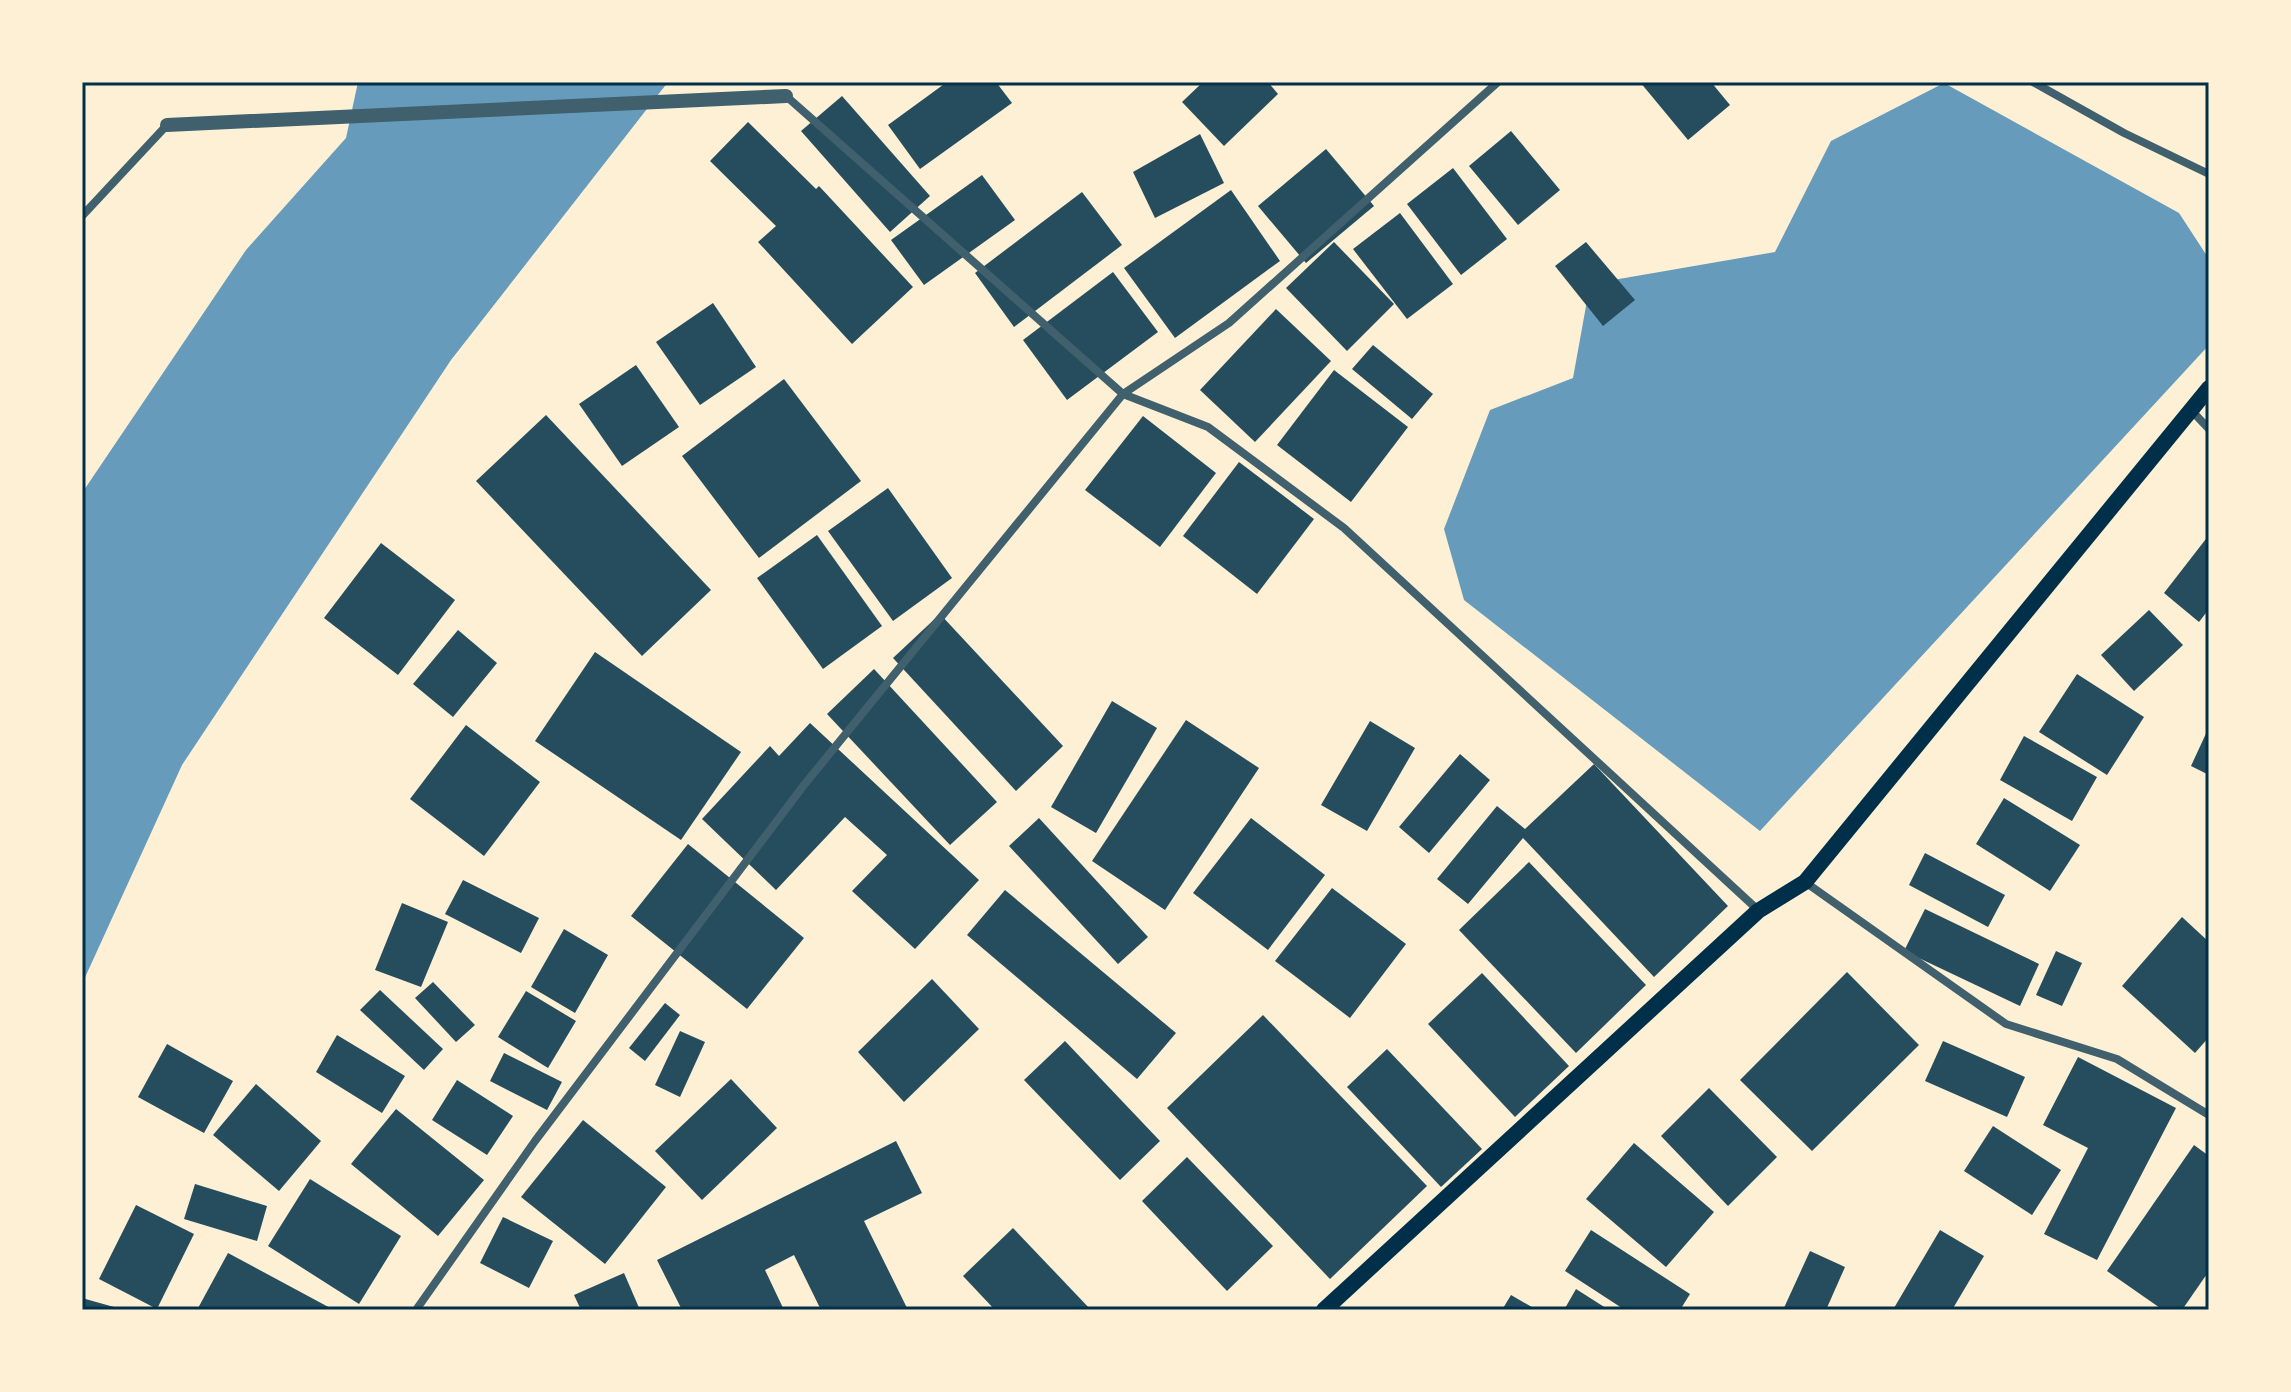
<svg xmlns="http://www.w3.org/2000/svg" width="2291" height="1392" viewBox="0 0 2291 1392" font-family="'DM Sans',sans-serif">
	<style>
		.water { fill: #669bbc }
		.building { fill: #264d5e }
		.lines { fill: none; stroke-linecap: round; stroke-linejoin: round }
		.minor { stroke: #3f606c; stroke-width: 8 }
		.tertiary { stroke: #3f606c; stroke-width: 14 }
		.secondary { stroke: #003049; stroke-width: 16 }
		.neatline { fill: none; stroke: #003049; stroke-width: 3 }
	</style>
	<rect width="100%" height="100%" fill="#fdf0d5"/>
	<g class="water">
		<path d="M 358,82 L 668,82 L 451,360 L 182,765 L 82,984 L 82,493 L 246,250 L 346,138 Z"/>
		<path d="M 1944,83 L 2179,213 L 2209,259 L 2209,345 L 1760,831 L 1464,600 L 1444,529 L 1490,410 L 1573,378 L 1590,284 L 1775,252 L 1831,141 Z"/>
	</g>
	<g class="building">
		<path d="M 947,82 L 996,82 L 1012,103 L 920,169 L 888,125 Z"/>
		<path d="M 1203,82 L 1268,82 L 1278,94 L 1224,146 L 1182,102 Z"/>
		<path d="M 1640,82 L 1711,82 L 1730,105 L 1688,140 Z"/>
		<path d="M 842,96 L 930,196 L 890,232 L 801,131 Z"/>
		<path d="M 748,122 L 816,189 L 819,186 L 913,287 L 852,344 L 758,242 L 776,226 L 710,161 Z"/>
		<path d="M 1511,131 L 1560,190 L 1518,225 L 1469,166 Z"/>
		<path d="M 1200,134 L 1224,183 L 1155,218 L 1133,172 Z"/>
		<path d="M 1326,149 L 1374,206 L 1306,263 L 1258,206 Z"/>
		<path d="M 1453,168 L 1507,239 L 1461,275 L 1407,204 Z"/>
		<path d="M 982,175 L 1015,220 L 924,285 L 891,240 Z"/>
		<path d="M 1231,190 L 1280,261 L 1175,338 L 1124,268 Z"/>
		<path d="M 1082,192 L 1122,245 L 1014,327 L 975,273 Z"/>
		<path d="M 1400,213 L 1453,284 L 1407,319 L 1353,249 Z"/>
		<path d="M 1334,242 L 1394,304 L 1347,351 L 1286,288 Z"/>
		<path d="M 1586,242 L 1635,300 L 1603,326 L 1555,266 Z"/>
		<path d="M 1113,272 L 1158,332 L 1067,400 L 1023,340 Z"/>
		<path d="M 713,303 L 756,367 L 700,405 L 656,342 Z"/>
		<path d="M 1276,309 L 1331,361 L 1255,442 L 1200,390 Z"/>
		<path d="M 1373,345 L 1433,394 L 1412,419 L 1352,369 Z"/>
		<path d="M 636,365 L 679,427 L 622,466 L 579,404 Z"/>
		<path d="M 1334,370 L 1408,427 L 1351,502 L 1277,445 Z"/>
		<path d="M 784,379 L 861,481 L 759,558 L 682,456 Z"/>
		<path d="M 546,415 L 711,590 L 642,656 L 476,481 Z"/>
		<path d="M 1143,416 L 1216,473 L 1160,547 L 1085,490 Z"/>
		<path d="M 1239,462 L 1314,519 L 1257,594 L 1183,536 Z"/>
		<path d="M 888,488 L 952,578 L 893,621 L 828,531 Z"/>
		<path d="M 817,535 L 882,626 L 823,669 L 757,578 Z"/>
		<path d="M 2209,535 L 2209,609 L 2199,622 L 2164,593 Z"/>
		<path d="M 381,543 L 455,600 L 398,675 L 324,618 Z"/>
		<path d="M 2149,610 L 2183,645 L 2134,691 L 2101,655 Z"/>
		<path d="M 940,614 L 1063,746 L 1016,791 L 893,658 Z"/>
		<path d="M 458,630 L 497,663 L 453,717 L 413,684 Z"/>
		<path d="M 595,652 L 741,752 L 681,840 L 535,741 Z"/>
		<path d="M 874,669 L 997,802 L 950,845 L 827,714 Z"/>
		<path d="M 2077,674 L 2144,717 L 2107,775 L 2039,732 Z"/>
		<path d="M 1112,701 L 1157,728 L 1096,833 L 1051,807 Z"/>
		<path d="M 1186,720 L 1259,768 L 1165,910 L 1092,861 Z"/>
		<path d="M 1370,721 L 1415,748 L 1367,831 L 1321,805 Z"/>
		<path d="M 810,723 L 979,880 L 915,949 L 852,891 L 887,855 L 845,817 L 776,890 L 702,819 L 770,746 L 779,756 Z"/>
		<path d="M 466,725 L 540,782 L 484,856 L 410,799 Z"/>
		<path d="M 2209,727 L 2209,775 L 2191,766 Z"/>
		<path d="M 2024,736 L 2097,777 L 2072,821 L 2000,780 Z"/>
		<path d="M 1460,754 L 1490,780 L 1429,853 L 1399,827 Z"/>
		<path d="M 1594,764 L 1728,906 L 1654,977 L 1523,838 L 1468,904 L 1437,879 L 1497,806 L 1525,829 Z"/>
		<path d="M 2004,798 L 2080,845 L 2050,891 L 1976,844 Z"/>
		<path d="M 1039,818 L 1148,937 L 1118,964 L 1009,846 Z"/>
		<path d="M 1251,818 L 1325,875 L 1268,950 L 1193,893 Z"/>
		<path d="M 688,844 L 804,938 L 747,1009 L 631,916 Z"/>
		<path d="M 1925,853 L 2005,895 L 1988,927 L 1909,885 Z"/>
		<path d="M 1529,862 L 1646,985 L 1576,1053 L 1459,930 Z"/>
		<path d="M 463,880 L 539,918 L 521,953 L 445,914 Z"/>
		<path d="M 1332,888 L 1406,944 L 1350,1018 L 1275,961 Z"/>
		<path d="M 1005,890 L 1176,1033 L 1137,1079 L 967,935 Z"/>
		<path d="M 402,903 L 448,922 L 421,987 L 375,970 Z"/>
		<path d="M 1925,909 L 2039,964 L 2020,1006 L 1904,951 Z"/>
		<path d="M 2182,917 L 2209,942 L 2209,1037 L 2195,1053 L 2122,986 Z"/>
		<path d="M 564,929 L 608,955 L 575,1013 L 531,987 Z"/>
		<path d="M 2056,951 L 2082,963 L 2062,1006 L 2036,995 Z"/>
		<path d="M 1847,972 L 1919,1045 L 1812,1151 L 1740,1080 Z"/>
		<path d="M 1482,973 L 1569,1066 L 1515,1117 L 1428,1024 Z"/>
		<path d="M 932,979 L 979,1029 L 904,1102 L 858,1052 Z"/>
		<path d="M 433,982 L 475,1025 L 456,1042 L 415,998 Z"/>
		<path d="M 380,990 L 443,1049 L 424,1070 L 360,1010 Z"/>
		<path d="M 526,991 L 576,1021 L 548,1068 L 498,1037 Z"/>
		<path d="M 665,1003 L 680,1015 L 645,1061 L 629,1048 Z"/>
		<path d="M 1263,1015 L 1427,1186 L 1330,1279 L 1167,1108 Z"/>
		<path d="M 680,1031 L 705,1042 L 680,1097 L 655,1085 Z"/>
		<path d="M 337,1035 L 405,1076 L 382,1113 L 316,1072 Z"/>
		<path d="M 1065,1041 L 1160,1141 L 1120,1180 L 1024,1080 Z"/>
		<path d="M 1943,1041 L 2025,1077 L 2007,1117 L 1925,1081 Z"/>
		<path d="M 167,1044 L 233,1081 L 204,1133 L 138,1097 Z"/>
		<path d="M 1387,1049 L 1482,1149 L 1441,1187 L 1347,1087 Z"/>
		<path d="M 504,1053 L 562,1082 L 547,1110 L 490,1081 Z"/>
		<path d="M 2078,1057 L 2176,1108 L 2097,1260 L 2044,1234 L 2088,1148 L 2043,1125 Z"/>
		<path d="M 731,1079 L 777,1128 L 702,1200 L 655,1151 Z"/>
		<path d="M 457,1080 L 513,1116 L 487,1155 L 432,1120 Z"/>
		<path d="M 256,1084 L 321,1141 L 279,1191 L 213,1135 Z"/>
		<path d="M 1709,1088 L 1777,1157 L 1728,1206 L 1661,1136 Z"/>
		<path d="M 396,1109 L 484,1180 L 438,1236 L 351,1164 Z"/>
		<path d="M 583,1120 L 666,1187 L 605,1264 L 521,1197 Z"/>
		<path d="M 1993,1126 L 2061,1170 L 2032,1215 L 1964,1171 Z"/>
		<path d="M 896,1141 L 922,1193 L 864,1221 L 908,1310 L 821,1310 L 794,1255 L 765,1270 L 784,1310 L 682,1310 L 657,1260 Z"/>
		<path d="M 1634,1143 L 1714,1212 L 1666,1267 L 1586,1199 Z"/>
		<path d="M 2194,1145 L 2209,1156 L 2209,1271 L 2182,1310 L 2163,1310 L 2107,1271 Z"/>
		<path d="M 1187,1157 L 1273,1246 L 1227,1291 L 1142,1201 Z"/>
		<path d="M 310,1179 L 401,1236 L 359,1304 L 268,1246 Z"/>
		<path d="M 195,1184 L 267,1206 L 257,1241 L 184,1219 Z"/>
		<path d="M 136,1205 L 194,1234 L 157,1309 L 99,1279 Z"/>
		<path d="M 503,1217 L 553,1241 L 529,1288 L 480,1263 Z"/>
		<path d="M 1013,1228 L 1091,1310 L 995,1310 L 963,1276 Z"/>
		<path d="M 1591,1230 L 1690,1294 L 1680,1310 L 1625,1310 L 1565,1271 Z"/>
		<path d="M 1940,1230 L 1984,1256 L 1952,1310 L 1897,1310 L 1894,1308 Z"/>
		<path d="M 1810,1251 L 1845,1267 L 1826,1310 L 1783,1310 Z"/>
		<path d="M 228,1253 L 334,1310 L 197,1310 Z"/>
		<path d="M 624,1273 L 640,1310 L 581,1310 L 574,1295 Z"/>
		<path d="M 1576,1289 L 1609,1310 L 1564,1310 Z"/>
		<path d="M 1511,1295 L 1537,1310 L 1502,1310 Z"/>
		<path d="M 82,1298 L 121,1309 L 121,1310 L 82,1310 Z"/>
	</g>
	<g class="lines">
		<g class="minor">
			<path d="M 2033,82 L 2124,133 L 2209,174"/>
			<path d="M 786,96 L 1123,394 L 1208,427 L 1344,528 L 1758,910"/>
			<path d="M 82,216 L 167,125"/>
			<path d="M 2191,410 L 2209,429"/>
			<path d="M 1805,882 L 2006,1024 L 2117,1059 L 2209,1115"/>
			<path d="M 416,1310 L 535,1141 L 804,785 L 1123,394 L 1229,323 L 1498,82"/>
		</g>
		<path class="tertiary" d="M 167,125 L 786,96"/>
		<path class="secondary" d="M 1324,1310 L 1758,911 L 1805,882 L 2209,388"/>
	</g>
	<rect width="2291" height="1392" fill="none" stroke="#fdf0d5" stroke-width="168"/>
	<rect x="84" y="84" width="2123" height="1224" class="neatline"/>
</svg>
